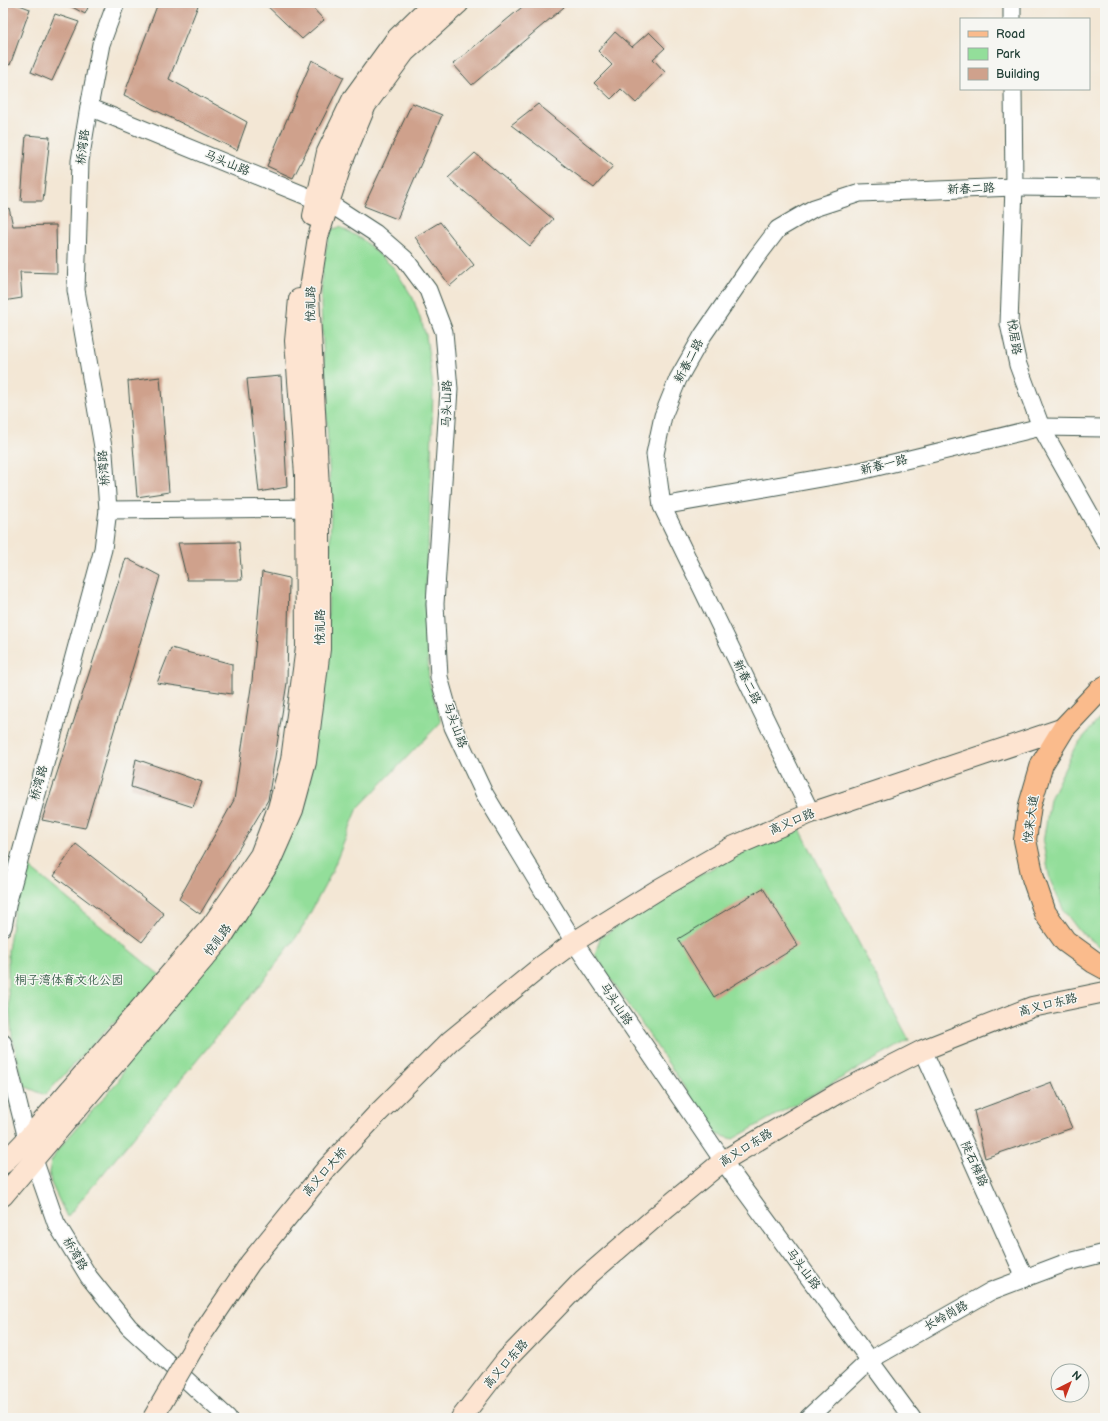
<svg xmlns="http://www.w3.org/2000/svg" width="1108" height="1421" viewBox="0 0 1108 1421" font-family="'Balsamiq Sans','LXGW WenKai TC',sans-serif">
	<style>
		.green { fill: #93de9a; stroke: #598e67 }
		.building { fill: #cfa18c }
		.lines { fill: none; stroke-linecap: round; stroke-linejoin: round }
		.tertiary-casing { stroke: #3f564c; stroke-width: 19 }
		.secondary-casing { stroke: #3f564c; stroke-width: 22 }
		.primary-casing { stroke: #3f564c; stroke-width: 24 }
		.tertiary { stroke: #fff; stroke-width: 17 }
		.secondary { stroke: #fde4d1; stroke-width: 20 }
		.primary { stroke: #fabb8c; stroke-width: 22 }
		.secondary-bridge-casing { stroke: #3f564c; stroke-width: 22; stroke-linecap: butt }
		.secondary-bridge { stroke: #fde4d1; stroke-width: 20 }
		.labels { text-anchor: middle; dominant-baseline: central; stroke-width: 3; stroke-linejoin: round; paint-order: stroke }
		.street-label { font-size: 12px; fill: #1f3d34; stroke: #f6f6f2 }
		.park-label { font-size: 12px; fill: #365d48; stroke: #f6f6f2 }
	</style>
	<rect width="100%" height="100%" fill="#f6f6f2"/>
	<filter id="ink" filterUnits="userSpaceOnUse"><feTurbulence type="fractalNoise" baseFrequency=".025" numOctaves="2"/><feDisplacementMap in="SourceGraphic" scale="8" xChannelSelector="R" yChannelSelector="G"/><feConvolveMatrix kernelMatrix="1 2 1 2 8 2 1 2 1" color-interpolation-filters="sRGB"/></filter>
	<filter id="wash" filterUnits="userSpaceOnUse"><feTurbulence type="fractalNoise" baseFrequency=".012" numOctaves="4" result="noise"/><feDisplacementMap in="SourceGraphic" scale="16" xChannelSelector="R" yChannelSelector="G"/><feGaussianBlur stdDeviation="0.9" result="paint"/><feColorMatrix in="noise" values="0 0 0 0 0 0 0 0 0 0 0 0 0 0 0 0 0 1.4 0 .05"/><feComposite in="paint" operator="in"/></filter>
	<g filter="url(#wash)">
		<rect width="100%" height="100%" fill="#f3e7d5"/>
		<g class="green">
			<path d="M 340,227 L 362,239 L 394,268 L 413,298 L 426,335 L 433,387 L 430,506 L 425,607 L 429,681 L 441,722 L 358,808 L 330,876 L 300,932 L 267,976 L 67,1217 L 51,1183 L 49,1172 L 51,1162 L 57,1151 L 74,1131 L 118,1082 L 129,1057 L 225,943 L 327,645 L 331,507 L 321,305 L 322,269 L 330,230 Z"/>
			<path d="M 1105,712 L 1105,950 L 1080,932 L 1064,911 L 1050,880 L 1043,843 L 1050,799 L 1075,747 Z"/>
			<path d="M 800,829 L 909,1040 L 733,1139 L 716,1134 L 595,955 L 600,938 L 664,895 L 736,855 Z"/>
			<path d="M 24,863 L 161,976 L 127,1016 L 112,1024 L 45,1095 L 24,1086 L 12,1036 L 8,989 L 8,950 L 15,905 Z"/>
		</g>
		<g id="blocks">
			<g class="building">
				<path d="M 3,3 L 14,3 L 30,9 L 10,65 L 3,61 Z"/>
				<path d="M 65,3 L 90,3 L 85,14 Z"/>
				<path d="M 158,3 L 199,3 L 169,79 L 247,122 L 237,150 L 124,95 Z"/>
				<path d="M 264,3 L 308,3 L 324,20 L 302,39 Z"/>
				<path d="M 527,3 L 560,3 L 564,7 L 472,85 L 453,64 Z"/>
				<path d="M 55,14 L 79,22 L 52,81 L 31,72 Z"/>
				<path d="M 615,32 L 632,47 L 649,32 L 665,48 L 653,59 L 665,72 L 636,103 L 621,89 L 611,99 L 594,83 L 612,65 L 598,51 Z"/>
				<path d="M 312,60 L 344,77 L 293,178 L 267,166 Z"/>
				<path d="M 412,103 L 442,115 L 397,219 L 364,206 Z"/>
				<path d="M 538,104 L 613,166 L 594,188 L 511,125 Z"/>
				<path d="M 26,135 L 50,137 L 43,201 L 21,201 Z"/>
				<path d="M 475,153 L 553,219 L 530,246 L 448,178 Z"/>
				<path d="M 9,208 L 13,226 L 56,225 L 57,273 L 20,272 L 22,298 L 3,301 L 3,209 Z"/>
				<path d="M 440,222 L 474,265 L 450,286 L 415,237 Z"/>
				<path d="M 281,376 L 287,487 L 259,492 L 247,379 Z"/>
				<path d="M 160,377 L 169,492 L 137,497 L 128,381 Z"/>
				<path d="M 239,542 L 242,580 L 187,580 L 178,543 Z"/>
				<path d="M 126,558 L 160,576 L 85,828 L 42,820 Z"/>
				<path d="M 262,572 L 289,578 L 287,683 L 268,800 L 200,914 L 179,899 L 234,800 L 252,681 Z"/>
				<path d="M 171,648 L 232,664 L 232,694 L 157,683 Z"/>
				<path d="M 136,759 L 202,782 L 193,807 L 131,787 Z"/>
				<path d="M 76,844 L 164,914 L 142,942 L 54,876 Z"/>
				<path d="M 763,888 L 798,946 L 714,997 L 678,939 Z"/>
				<path d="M 1052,1082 L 1072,1128 L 985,1158 L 974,1111 Z"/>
			</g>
		</g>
	</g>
	<g filter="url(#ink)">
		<use href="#blocks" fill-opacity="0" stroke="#3f564c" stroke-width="1"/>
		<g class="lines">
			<defs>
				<g id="tertiary">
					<path d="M 1012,3 L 1012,19"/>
					<path d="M 1013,89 L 1014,187 L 1009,324 L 1018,365 L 1041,427 L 1105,541"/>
					<path d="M 89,107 L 316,200 L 329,203 L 375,233 L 405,259 L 428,290 L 444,332 L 449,389 L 435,604 L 439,677 L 453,727 L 484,793 L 574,942 L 723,1161 L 912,1418"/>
					<path d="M 662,506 L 856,472 L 1041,427 L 1105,428"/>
					<path d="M 108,510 L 317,508"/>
					<path d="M 811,813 L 662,506 L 655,454 L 663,416 L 678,379 L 703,335 L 756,258 L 778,229 L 814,208 L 860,193 L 1014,187 L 1105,188"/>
					<path d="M 3,927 L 8,901 L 103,549 L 108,510 L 104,453 L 76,290 L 80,161 L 89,107 L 101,44 L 116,3"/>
					<path d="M 3,1043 L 27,1139 L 56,1223 L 89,1277 L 129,1327 L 228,1418"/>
					<path d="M 923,1050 L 1025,1278"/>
					<path d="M 808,1418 L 870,1360 L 991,1291 L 1065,1263 L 1105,1253"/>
				</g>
				<g id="secondary">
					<path d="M 313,216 L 327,152 L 353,98 L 395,40 L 433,3"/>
					<path d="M 543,965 L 574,942 L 659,889 L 732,847 L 811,813 L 1064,728"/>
					<path d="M 3,1164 L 27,1139 L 212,925 L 260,855 L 278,808 L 291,760 L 306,647 L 305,475 L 295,341 L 299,299"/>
					<path d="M 3,1196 L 221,939 L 270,862 L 293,810 L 306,762 L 320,649 L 320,508 L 309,295 L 318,237 L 342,163 L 366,105 L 405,52 L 459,3"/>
					<path d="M 461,1418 L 506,1360 L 584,1279 L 667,1207 L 723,1161 L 838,1093 L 923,1050 L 1032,1007 L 1105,992"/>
				</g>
				<path id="primary" d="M 1105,687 L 1098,692 L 1064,728 L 1042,764 L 1030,805 L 1025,840 L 1033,878 L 1045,913 L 1065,941 L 1094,962 L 1105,968"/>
			</defs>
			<use href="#tertiary" class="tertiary-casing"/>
			<use href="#secondary" class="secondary-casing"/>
			<use href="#primary" class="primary-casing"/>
			<use href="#tertiary" class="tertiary"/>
			<use href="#secondary" class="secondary"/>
			<use href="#primary" class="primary"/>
			<defs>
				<path id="secondary-bridge" d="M 153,1418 L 198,1340 L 250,1263 L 327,1168 L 377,1114 L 450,1041 L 543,965"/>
			</defs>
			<use href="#secondary-bridge" class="secondary-bridge-casing"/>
			<use href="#secondary-bridge" class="secondary-bridge"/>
		</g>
	</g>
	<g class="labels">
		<g class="street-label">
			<text transform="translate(83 147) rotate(-83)">桥湾路</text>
			<text transform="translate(227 163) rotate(22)">马头山路</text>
			<text transform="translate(971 189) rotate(-2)">新春二路</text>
			<text transform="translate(311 304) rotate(-89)">悦礼路</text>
			<text transform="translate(1014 337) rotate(81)">悦居路</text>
			<text transform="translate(689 361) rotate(-62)">新春二路</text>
			<text transform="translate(447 404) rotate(-89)">马头山路</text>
			<text transform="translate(884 465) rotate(-14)">新春一路</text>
			<text transform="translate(104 468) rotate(-95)">桥湾路</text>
			<text transform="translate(320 627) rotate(-90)">悦礼路</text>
			<text transform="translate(747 682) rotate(64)">新春二路</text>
			<text transform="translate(455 725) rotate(70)">马头山路</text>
			<text transform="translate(39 783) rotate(-75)">桥湾路</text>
			<text transform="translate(1031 819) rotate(-82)">悦来大道</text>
			<text transform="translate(792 822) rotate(-23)">高义口路</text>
			<text transform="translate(218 940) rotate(-53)">悦礼路</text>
			<text transform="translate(616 1004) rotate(56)">马头山路</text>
			<text transform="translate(1048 1005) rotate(-14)">高义口东路</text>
			<text transform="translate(746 1148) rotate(-32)">高义口东路</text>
			<text transform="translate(974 1164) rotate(66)">陡石梯路</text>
			<text transform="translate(325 1172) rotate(-49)">高义口大桥</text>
			<text transform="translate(75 1254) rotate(59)">桥湾路</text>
			<text transform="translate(803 1269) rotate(53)">马头山路</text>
			<text transform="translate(946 1316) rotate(-29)">长岭岗路</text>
			<text transform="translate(506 1364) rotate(-49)">高义口东路</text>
		</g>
		<g class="park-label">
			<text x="69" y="980">桐子湾体育文化公园</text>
		</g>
	</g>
	<rect width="1108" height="1421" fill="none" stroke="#f6f6f2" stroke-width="16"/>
	<rect x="960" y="18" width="130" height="72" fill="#f6f6f2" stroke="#a0aca6"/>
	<rect x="968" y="31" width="20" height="6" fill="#fabb8c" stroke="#a0aca6"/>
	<text x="996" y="38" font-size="12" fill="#1f3d34">Road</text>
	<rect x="968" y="48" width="20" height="12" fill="#93de9a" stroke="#a0aca6"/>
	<text x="996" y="58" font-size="12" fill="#1f3d34">Park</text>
	<rect x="968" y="68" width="20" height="12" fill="#cfa18c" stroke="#a0aca6"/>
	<text x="996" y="78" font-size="12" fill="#1f3d34">Building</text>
	<g transform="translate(1070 1383) rotate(42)"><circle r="19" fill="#f6f6f2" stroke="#a0aca6"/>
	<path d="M0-3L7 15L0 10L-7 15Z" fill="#c8321e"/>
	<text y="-6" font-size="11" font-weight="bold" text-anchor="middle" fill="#1f3d34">N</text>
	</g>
</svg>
